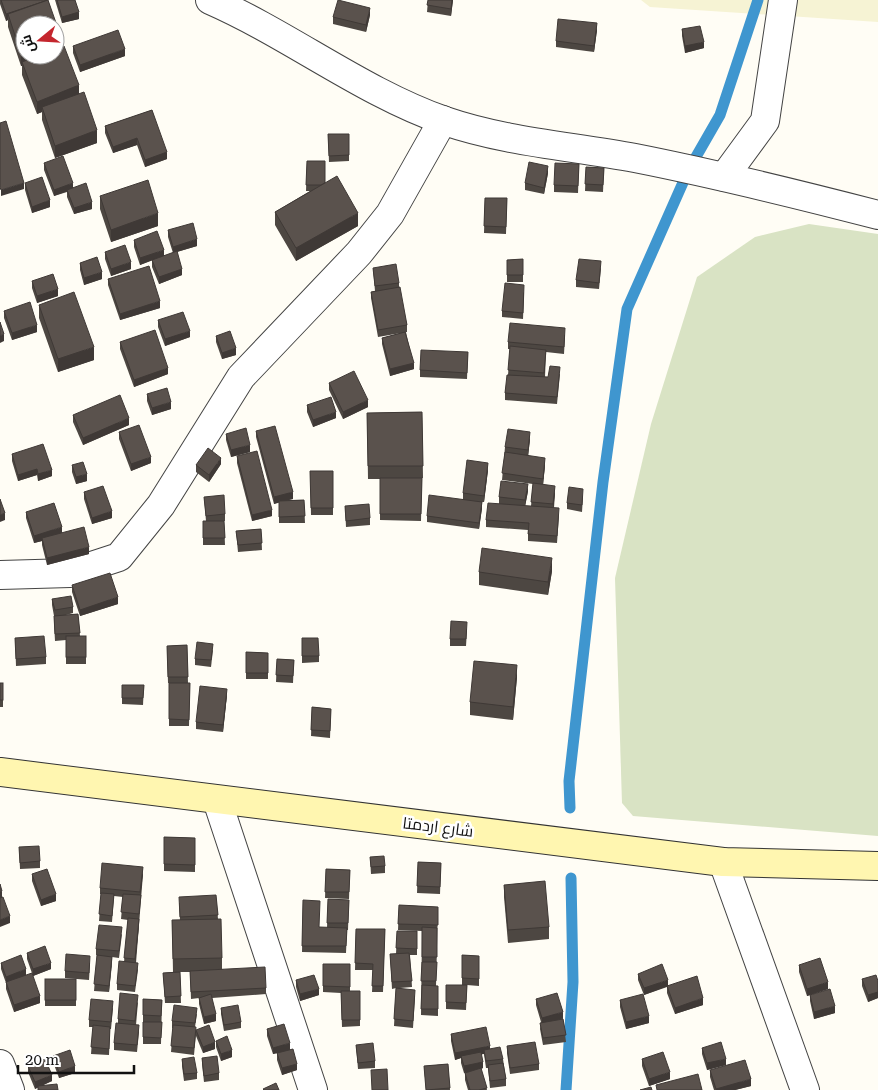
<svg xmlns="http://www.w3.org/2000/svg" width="878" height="1090" viewBox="0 0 878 1090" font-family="'Roboto Serif',Cairo,serif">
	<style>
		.farmland { fill: #f6f3d4 }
		.cemetery { fill: #d9e3c4 }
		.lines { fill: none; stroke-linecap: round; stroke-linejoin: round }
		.stream { stroke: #3f96cf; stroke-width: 11 }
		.minor-casing { stroke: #444; stroke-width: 30 }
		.secondary-casing { stroke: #333; stroke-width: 30 }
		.minor { stroke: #fff; stroke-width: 28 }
		.secondary { stroke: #fff6b0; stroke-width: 28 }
		.wall { fill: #4d4742 }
		.shaded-wall { fill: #3f3936 }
		.building { fill: #5a524d; stroke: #3f3936 }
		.labels { text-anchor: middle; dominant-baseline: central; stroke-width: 5; stroke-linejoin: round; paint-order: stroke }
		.street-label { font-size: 16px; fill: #111; stroke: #fff }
	</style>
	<rect width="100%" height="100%" fill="#fffdf5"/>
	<path class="farmland" d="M 641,0 L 878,0 L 878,22 L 650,7 Z"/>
	<path class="cemetery" d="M 809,224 L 878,234 L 878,836 L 633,816 L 622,803 L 615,578 L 651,424 L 697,277 L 755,237 Z"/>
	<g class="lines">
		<g class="stream">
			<path d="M 570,808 L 569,781 L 603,482 L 627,309 L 689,169 L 720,115 L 758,0"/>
			<path d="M 566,1090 L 573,982 L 571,878"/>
		</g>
		<defs>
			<g id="minor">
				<path d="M 210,0 C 290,35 362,92 445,121 C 506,142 572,146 635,158 C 716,174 797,194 878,215"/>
				<path d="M 724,177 L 765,121 L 783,0"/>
				<path d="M 0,575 L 70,573 L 119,557 L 161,505 L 241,377 L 359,253 L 390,214 L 443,120"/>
				<path d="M 217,800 L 313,1090"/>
				<path d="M 723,862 L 805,1090"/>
				<path d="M 0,1064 L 10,1090"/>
			</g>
			<path id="secondary" d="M 0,772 L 723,862 L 878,866"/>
		</defs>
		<use href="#minor" class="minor-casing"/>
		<use href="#secondary" class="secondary-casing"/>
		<use href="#minor" class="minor"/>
		<use href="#secondary" class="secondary"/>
	</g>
	<g class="wall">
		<path d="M 0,0 L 48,0 L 62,46 L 97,143 L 55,158 L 42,120 L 42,112 L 37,114 L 22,75 L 22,66 L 21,66 L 8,27 L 8,20 L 6,21 L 0,4 Z"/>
		<path d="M 55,0 L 75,0 L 79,19 L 62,23 Z"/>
		<path d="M 428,0 L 453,0 L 451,16 L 427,12 Z"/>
		<path d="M 370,15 L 366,32 L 333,24 L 333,17 Z"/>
		<path d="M 682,29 L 704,48 L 685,53 L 682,36 Z"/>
		<path d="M 597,30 L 594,52 L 556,47 L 556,41 Z"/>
		<path d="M 73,46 L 125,56 L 80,72 L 73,53 Z"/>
		<path d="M 152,110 L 167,159 L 145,167 L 137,145 L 113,153 L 105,133 L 105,126 Z"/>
		<path d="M 328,134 L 349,134 L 349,161 L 329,162 Z"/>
		<path d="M 307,161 L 325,183 L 358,226 L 296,261 L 275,225 L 275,212 L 310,191 L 306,191 Z"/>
		<path d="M 44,163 L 73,188 L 92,209 L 74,214 L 67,197 L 67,192 L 54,196 L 44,170 Z"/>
		<path d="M 579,164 L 578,193 L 554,192 L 554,185 Z"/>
		<path d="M 586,167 L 604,168 L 603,192 L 585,191 Z"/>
		<path d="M 548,173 L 544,194 L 525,190 L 525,183 Z"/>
		<path d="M 25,183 L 50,207 L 32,213 L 25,190 Z"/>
		<path d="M 100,196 L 158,226 L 111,242 L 100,209 Z"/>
		<path d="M 485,198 L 507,198 L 506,234 L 484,233 Z"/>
		<path d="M 168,230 L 197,246 L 177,252 L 182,275 L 159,284 L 152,267 L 152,260 L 140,265 L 134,247 L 134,240 L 164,256 L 173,253 L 168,237 Z"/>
		<path d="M 105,252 L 131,269 L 111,276 L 105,259 Z"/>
		<path d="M 523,259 L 523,282 L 507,282 L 507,260 Z"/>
		<path d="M 80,263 L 102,279 L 84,285 L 80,270 Z"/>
		<path d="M 373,268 L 399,283 L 399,287 L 407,325 L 407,332 L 406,332 L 414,369 L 390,376 L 382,344 L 382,338 L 401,333 L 378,337 L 371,298 L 371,292 L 375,291 Z"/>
		<path d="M 601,268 L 599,289 L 576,287 L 576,280 Z"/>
		<path d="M 108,279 L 160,308 L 120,320 L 108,285 Z"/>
		<path d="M 32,281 L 58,296 L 37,303 L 32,288 Z"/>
		<path d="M 524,292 L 523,319 L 502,317 L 502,311 Z"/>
		<path d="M 39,305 L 94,360 L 58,372 L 39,318 Z"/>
		<path d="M 4,311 L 37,332 L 12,340 L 4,318 Z"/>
		<path d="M 158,320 L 190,337 L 165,346 L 158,327 Z"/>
		<path d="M 565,335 L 564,354 L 546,352 L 545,377 L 548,377 L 560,374 L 557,404 L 505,400 L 505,393 L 508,375 L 510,349 L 508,349 L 508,342 Z"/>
		<path d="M 216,336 L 236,355 L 222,359 L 216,342 Z"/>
		<path d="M 120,342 L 168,374 L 134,387 L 120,349 Z"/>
		<path d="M 468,352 L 467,379 L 420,377 L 420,370 Z"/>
		<path d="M 329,383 L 368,407 L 343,419 L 329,390 Z"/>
		<path d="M 147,394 L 171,409 L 152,415 L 147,401 Z"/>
		<path d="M 307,405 L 336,418 L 313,427 L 307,412 Z"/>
		<path d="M 422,412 L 423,478 L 422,478 L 421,521 L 380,520 L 380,479 L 368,479 L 367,413 Z"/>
		<path d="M 73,415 L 129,425 L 83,445 L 73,422 Z"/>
		<path d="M 256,431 L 293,499 L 286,500 L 304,500 L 305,523 L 279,523 L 279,502 L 274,504 L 256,437 Z"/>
		<path d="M 119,432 L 151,463 L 131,471 L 119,439 Z"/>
		<path d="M 226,434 L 250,452 L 231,457 L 226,440 Z"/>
		<path d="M 530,439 L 528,456 L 545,465 L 543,485 L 555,493 L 554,508 L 559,515 L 557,543 L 528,541 L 528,530 L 486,527 L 486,520 L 499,504 L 499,497 L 528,491 L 525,506 L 531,506 L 533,484 L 502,480 L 505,447 Z"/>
		<path d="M 12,454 L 52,476 L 38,481 L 37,475 L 18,481 L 12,461 Z"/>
		<path d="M 237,456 L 272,516 L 252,521 L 237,463 Z"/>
		<path d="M 221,464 L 209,482 L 196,472 L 196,465 Z"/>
		<path d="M 72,465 L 87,481 L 76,484 L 72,472 Z"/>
		<path d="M 488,470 L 484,502 L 482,502 L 482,508 L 479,529 L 427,522 L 427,516 L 463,499 L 463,493 Z"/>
		<path d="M 310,471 L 333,471 L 333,515 L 311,515 Z"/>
		<path d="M 84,492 L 112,518 L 92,524 L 84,499 Z"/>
		<path d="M 583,496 L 582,512 L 567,509 L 567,503 Z"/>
		<path d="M 204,497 L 225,514 L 225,521 L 222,521 L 224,521 L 225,545 L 203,545 L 203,521 L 206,521 Z"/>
		<path d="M 345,506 L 370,518 L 370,525 L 346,527 Z"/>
		<path d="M 26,512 L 89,554 L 47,565 L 42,545 L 42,541 L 34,543 L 26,518 Z"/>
		<path d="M 261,529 L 262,550 L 238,552 L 236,531 Z"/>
		<path d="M 552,571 L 548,595 L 479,585 L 479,572 Z"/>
		<path d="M 72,585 L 118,604 L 80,616 L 72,592 Z"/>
		<path d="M 52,599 L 73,607 L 73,613 L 66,615 L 78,614 L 80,636 L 86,636 L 86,664 L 66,664 L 66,640 L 55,641 L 54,622 L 54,616 L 52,605 Z"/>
		<path d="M 467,629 L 466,646 L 450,646 L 450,639 Z"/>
		<path d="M 15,638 L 46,657 L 46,664 L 16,666 Z"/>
		<path d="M 302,638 L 319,656 L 319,662 L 302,663 Z"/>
		<path d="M 187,645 L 188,683 L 190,683 L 189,726 L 169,726 L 169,683 L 168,683 L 167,646 Z"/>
		<path d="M 213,650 L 211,667 L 195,665 L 195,659 Z"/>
		<path d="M 246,652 L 268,653 L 268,679 L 246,679 Z"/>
		<path d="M 277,659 L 294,660 L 293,683 L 276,682 Z"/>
		<path d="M 517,677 L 513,720 L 470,715 L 470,702 Z"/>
		<rect x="0" y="683" width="3" height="24"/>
		<path d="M 122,685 L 144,685 L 143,705 L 122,704 Z"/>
		<path d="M 227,695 L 223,732 L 196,729 L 196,722 Z"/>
		<path d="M 312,707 L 331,709 L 330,738 L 311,736 Z"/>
		<path d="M 164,837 L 195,838 L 195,872 L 164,871 Z"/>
		<path d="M 19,847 L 40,861 L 40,868 L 20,869 Z"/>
		<path d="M 370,857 L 385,866 L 385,873 L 371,874 Z"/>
		<path d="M 418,862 L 441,863 L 440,894 L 417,893 Z"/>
		<path d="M 326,869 L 350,870 L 349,899 L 325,898 Z"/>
		<path d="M 32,874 L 56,901 L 41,906 L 32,881 Z"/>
		<path d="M 143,874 L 136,963 L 138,970 L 135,992 L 117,990 L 117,984 L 124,962 L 128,920 L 121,919 L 123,897 L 114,896 L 112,922 L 99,921 L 101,894 L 100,894 L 100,888 Z"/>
		<path d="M 504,885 L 549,927 L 549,939 L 508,943 L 504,897 Z"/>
		<path d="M 216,895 L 218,919 L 222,958 L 222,969 L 266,988 L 266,994 L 212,998 L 216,1021 L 204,1024 L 199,1004 L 199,998 L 191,999 L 190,972 L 180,972 L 181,1003 L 165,1003 L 163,973 L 173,972 L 172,920 L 180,920 L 179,903 Z"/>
		<path d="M 328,899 L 349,900 L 348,930 L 347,930 L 346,953 L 302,952 L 303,900 L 319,927 L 327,928 Z"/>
		<path d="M 399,905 L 438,907 L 436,986 L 438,986 L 438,1016 L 421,1015 L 422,931 L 398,930 Z"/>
		<path d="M 356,929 L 385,929 L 383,992 L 372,992 L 373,970 L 355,970 Z"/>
		<path d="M 397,931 L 417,931 L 417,955 L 410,955 L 412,987 L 400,988 L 415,996 L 413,1028 L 394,1026 L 396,988 L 392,989 L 390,954 L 396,954 Z"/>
		<path d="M 122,934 L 119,958 L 112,957 L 109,992 L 94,991 L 97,955 L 96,955 L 96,949 Z"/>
		<path d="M 27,953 L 51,969 L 33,976 L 27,959 Z"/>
		<path d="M 462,955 L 479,956 L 479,986 L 467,985 L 466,1010 L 446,1009 L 446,985 L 462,985 Z"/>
		<path d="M 1,963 L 26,975 L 40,1003 L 14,1012 L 6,989 L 6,983 L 1,969 Z"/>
		<path d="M 90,963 L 89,980 L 65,978 L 65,971 Z"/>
		<path d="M 323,964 L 350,964 L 350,991 L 360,991 L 360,1026 L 342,1027 L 341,993 L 323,992 Z"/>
		<path d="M 799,965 L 828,989 L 810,995 L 835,1013 L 814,1019 L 810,1001 L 810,995 L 807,996 L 799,972 Z"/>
		<path d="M 638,974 L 668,986 L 703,1005 L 675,1014 L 667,993 L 667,987 L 644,995 L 638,980 Z"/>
		<rect x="45" y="979" width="31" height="27"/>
		<path d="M 862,979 L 878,981 L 878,998 L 868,1002 L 862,986 Z"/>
		<path d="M 296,980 L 319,995 L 300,1001 L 296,987 Z"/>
		<path d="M 143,999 L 162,1000 L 161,1044 L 143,1044 L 143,1022 L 155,1022 L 143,1022 Z"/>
		<path d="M 536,999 L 563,1018 L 566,1042 L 543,1045 L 540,1029 L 541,1022 L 536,1005 Z"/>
		<path d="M 620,1000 L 649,1023 L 626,1029 L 620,1007 Z"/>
		<path d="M 138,1002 L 136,1025 L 139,1032 L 137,1052 L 114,1050 L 114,1043 L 118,1023 L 118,1019 Z"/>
		<path d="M 113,1008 L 111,1029 L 110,1029 L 109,1055 L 91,1054 L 93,1027 L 89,1027 L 89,1020 Z"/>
		<path d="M 221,1008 L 241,1022 L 241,1028 L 224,1031 L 221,1014 Z"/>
		<path d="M 197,1014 L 195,1027 L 196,1034 L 194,1055 L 171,1052 L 173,1028 L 172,1028 L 172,1021 Z"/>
		<path d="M 267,1029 L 290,1050 L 297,1070 L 282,1075 L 277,1060 L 277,1053 L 273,1054 L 267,1036 Z"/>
		<path d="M 196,1030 L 215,1049 L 203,1053 L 196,1036 Z"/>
		<path d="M 451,1034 L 490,1049 L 503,1059 L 506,1079 L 506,1086 L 490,1088 L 488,1068 L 486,1068 L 484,1054 L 481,1054 L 483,1068 L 481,1069 L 487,1090 L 468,1090 L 465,1080 L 465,1073 L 474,1071 L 464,1073 L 461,1063 L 461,1058 L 455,1060 L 451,1041 Z"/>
		<path d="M 216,1041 L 232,1057 L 221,1061 L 216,1047 Z"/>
		<path d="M 356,1045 L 375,1061 L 375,1068 L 358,1069 Z"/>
		<path d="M 507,1046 L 539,1064 L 539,1070 L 510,1074 L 507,1053 Z"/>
		<path d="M 702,1048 L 726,1065 L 707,1070 L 702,1054 Z"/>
		<path d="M 53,1056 L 75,1073 L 59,1078 L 53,1062 Z"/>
		<path d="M 202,1058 L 219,1073 L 219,1080 L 204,1082 L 202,1064 Z"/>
		<path d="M 182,1059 L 197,1073 L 197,1079 L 184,1081 L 182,1066 Z"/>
		<path d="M 642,1059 L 670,1079 L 649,1086 L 642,1066 Z"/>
		<path d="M 448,1064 L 450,1090 L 426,1090 L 424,1066 Z"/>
		<path d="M 28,1066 L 52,1081 L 43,1085 L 58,1090 L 38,1090 L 38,1087 L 35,1089 L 28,1072 Z"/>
		<path d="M 710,1070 L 751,1086 L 735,1090 L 714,1090 L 710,1077 Z"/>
	</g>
	<g class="shaded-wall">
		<path d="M 48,0 L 8,14 L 8,20 L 6,21 L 6,14 Z"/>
		<path d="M 452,0 L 453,0 L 451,16 L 451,9 Z"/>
		<path d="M 370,8 L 370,15 L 366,32 L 366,25 Z"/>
		<path d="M 79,12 L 79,19 L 62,23 L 62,17 Z"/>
		<path d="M 597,23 L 597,30 L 594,52 L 594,46 Z"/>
		<path d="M 62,40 L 62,52 L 55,55 L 55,42 Z"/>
		<path d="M 704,42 L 704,48 L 685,53 L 685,46 Z"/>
		<path d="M 125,49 L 125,56 L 80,72 L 80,65 Z"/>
		<path d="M 25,52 L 25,55 L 55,55 L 22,62 L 22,66 L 21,66 L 21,54 Z"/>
		<path d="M 79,85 L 79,98 L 42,107 L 42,112 L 37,114 L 37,102 Z"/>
		<path d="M 97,130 L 97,143 L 55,158 L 55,146 Z"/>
		<path d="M 137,138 L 137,145 L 113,153 L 113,147 Z"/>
		<path d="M 167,152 L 167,159 L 145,167 L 145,160 Z"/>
		<path d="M 548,166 L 548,173 L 544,194 L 544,188 Z"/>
		<path d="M 24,183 L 24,189 L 1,196 L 1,190 Z"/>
		<path d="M 73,183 L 73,189 L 54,196 L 54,190 Z"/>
		<path d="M 50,200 L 50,207 L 32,213 L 32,207 Z"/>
		<path d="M 92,202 L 92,209 L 74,214 L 74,208 Z"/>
		<path d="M 158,213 L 158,226 L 111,242 L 111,230 Z"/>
		<path d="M 358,213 L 358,226 L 296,261 L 296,248 Z"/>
		<path d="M 197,239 L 197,246 L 173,253 L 173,247 Z"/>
		<path d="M 164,250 L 164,256 L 140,265 L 140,258 Z"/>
		<path d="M 131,262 L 131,269 L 111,276 L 111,269 Z"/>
		<path d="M 182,269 L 182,275 L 159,284 L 159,277 Z"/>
		<path d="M 102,272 L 102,279 L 84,285 L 84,278 Z"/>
		<path d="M 58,289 L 58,296 L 37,303 L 37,296 Z"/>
		<path d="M 160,301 L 160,308 L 120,320 L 120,314 Z"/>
		<path d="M 37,325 L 37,332 L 12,340 L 12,333 Z"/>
		<path d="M 190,331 L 190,337 L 165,346 L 165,339 Z"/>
		<path d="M 4,334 L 4,341 L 0,343 L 0,336 Z"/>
		<path d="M 94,347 L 94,360 L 58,372 L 58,359 Z"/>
		<path d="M 236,348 L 236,355 L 222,359 L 222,353 Z"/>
		<path d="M 414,363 L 414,369 L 390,376 L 390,369 Z"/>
		<path d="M 168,368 L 168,374 L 134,387 L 134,380 Z"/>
		<path d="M 368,400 L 368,407 L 343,419 L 343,412 Z"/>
		<path d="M 171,402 L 171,409 L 152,415 L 152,408 Z"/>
		<path d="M 336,412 L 336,418 L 313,427 L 313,420 Z"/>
		<path d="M 129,418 L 129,425 L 83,445 L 83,438 Z"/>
		<path d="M 530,432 L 530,439 L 528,457 L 528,450 Z"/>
		<path d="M 250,445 L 250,452 L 231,457 L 231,450 Z"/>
		<path d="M 151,457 L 151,463 L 131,471 L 131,464 Z"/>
		<path d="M 221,458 L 221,464 L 209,482 L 209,475 Z"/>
		<path d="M 545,458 L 545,465 L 543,485 L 543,479 Z"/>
		<path d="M 488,463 L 488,470 L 484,502 L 484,496 Z"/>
		<path d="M 37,469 L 37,475 L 18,481 L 18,475 Z"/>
		<path d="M 52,470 L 52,476 L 38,481 L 38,474 Z"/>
		<path d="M 87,474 L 87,481 L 76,484 L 76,477 Z"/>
		<path d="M 528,484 L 528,491 L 525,507 L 525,500 Z"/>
		<path d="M 555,486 L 555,493 L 553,511 L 553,504 Z"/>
		<path d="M 293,492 L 293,499 L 274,504 L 274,497 Z"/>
		<path d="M 482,502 L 482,508 L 479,529 L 479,523 Z"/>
		<path d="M 272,510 L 272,516 L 252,521 L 252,515 Z"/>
		<path d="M 112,511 L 112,518 L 92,524 L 92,518 Z"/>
		<path d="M 5,513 L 5,520 L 0,522 L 0,515 Z"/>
		<path d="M 62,527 L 62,534 L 42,538 L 42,541 L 34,543 L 34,536 Z"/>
		<path d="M 89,547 L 89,554 L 47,565 L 47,558 Z"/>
		<path d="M 552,558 L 552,571 L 548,595 L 548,582 Z"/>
		<path d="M 118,597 L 118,604 L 80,616 L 80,610 Z"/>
		<path d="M 517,665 L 517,677 L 513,720 L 513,707 Z"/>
		<path d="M 227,689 L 227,695 L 223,732 L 223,725 Z"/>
		<path d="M 143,867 L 143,874 L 140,899 L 140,892 Z"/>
		<path d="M 2,891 L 2,898 L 0,898 L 0,892 Z"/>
		<path d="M 56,894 L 56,901 L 41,906 L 41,900 Z"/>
		<path d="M 10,916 L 10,923 L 0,927 L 0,920 Z"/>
		<path d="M 139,919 L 139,926 L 135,965 L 135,959 Z"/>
		<path d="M 112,957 L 112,964 L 109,992 L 109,986 Z"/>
		<path d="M 51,963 L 51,969 L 33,976 L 33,969 Z"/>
		<path d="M 26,969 L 26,976 L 6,983 L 6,977 Z"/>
		<path d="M 668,980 L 668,986 L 644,995 L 644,988 Z"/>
		<path d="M 828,982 L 828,989 L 807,996 L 807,989 Z"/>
		<path d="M 319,989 L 319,995 L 300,1001 L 300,994 Z"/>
		<path d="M 878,992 L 878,998 L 868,1002 L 868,995 Z"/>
		<path d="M 40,996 L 40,1003 L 14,1012 L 14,1005 Z"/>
		<path d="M 703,998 L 703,1005 L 675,1014 L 675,1008 Z"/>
		<path d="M 835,1006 L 835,1013 L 814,1019 L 814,1012 Z"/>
		<path d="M 563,1012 L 563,1018 L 542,1025 L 542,1018 Z"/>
		<path d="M 216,1014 L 216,1021 L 204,1024 L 204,1017 Z"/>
		<path d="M 649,1016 L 649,1023 L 626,1029 L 626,1022 Z"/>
		<path d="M 215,1042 L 215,1049 L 203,1053 L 203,1047 Z"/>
		<path d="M 290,1043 L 290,1050 L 273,1054 L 273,1048 Z"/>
		<path d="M 490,1046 L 490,1052 L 484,1050 L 484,1054 L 462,1058 L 461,1056 L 461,1058 L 455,1060 L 455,1053 Z"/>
		<path d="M 232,1050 L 232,1057 L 221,1061 L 221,1054 Z"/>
		<path d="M 726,1059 L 726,1065 L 707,1070 L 707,1063 Z"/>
		<path d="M 483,1062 L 483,1068 L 464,1073 L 464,1066 Z"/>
		<path d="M 297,1064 L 297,1070 L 282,1075 L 282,1068 Z"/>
		<path d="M 75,1066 L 75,1073 L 59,1078 L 59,1072 Z"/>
		<path d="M 670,1072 L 670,1079 L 649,1086 L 649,1079 Z"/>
		<path d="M 52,1075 L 52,1081 L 35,1089 L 35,1082 Z"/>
		<path d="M 751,1079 L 751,1086 L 735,1090 L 716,1090 L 716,1089 Z"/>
	</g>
	<g class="building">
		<path d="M 1,0 L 48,0 L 6,14 Z"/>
		<path d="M 48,0 L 62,40 L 55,42 L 55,25 L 25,25 L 25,52 L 21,54 L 8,14 Z"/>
		<path d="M 57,0 L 75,0 L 79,12 L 62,17 Z"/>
		<path d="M 338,0 L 370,8 L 366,25 L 333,17 Z"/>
		<path d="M 428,0 L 452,0 L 451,9 L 427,5 Z"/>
		<path d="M 558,19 L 597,23 L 594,46 L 556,41 Z"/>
		<path d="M 700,26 L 704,42 L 685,46 L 682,29 Z"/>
		<path d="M 118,30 L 125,49 L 80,65 L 73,46 Z"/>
		<path d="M 64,46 L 79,85 L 37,102 L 22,62 L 40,55 L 55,55 L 55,49 Z"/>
		<path d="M 84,92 L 97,130 L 55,146 L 42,107 Z"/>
		<path d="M 152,110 L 167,152 L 145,160 L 137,138 L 113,147 L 105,126 Z"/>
		<path d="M 6,121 L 24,183 L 1,190 L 0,187 L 0,123 Z"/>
		<path d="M 328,134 L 349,134 L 349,155 L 329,156 Z"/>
		<path d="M 63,156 L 73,183 L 54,190 L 44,163 Z"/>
		<path d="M 307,161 L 325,161 L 325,183 L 321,185 L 306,185 Z"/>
		<path d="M 529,162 L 548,166 L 544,188 L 525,183 Z"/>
		<path d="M 555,163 L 579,164 L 578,186 L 554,185 Z"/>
		<path d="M 586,167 L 604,168 L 603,185 L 585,184 Z"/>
		<path d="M 337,176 L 358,213 L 296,248 L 275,212 Z"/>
		<path d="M 42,177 L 50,200 L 32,207 L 25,183 Z"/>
		<path d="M 148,180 L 158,213 L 111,230 L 100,196 Z"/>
		<path d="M 86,183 L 92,202 L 74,208 L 67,190 Z"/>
		<path d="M 485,198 L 507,198 L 506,227 L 484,226 Z"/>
		<path d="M 193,223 L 197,239 L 173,247 L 168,230 Z"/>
		<path d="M 157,231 L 164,250 L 140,258 L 134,240 Z"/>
		<path d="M 125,245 L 131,262 L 111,269 L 105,252 Z"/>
		<path d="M 177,251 L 182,269 L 159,277 L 152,260 Z"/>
		<path d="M 97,257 L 102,272 L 84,278 L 80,263 Z"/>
		<path d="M 523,259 L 523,275 L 507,275 L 507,260 Z"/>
		<path d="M 579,259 L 601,261 L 599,283 L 576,280 Z"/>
		<path d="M 396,264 L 399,283 L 375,286 L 373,268 Z"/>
		<path d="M 149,266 L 160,301 L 120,314 L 108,279 Z"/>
		<path d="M 53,274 L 58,289 L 37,296 L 32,281 Z"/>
		<path d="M 505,283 L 524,285 L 523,313 L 502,311 Z"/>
		<path d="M 400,287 L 407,325 L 378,330 L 371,292 Z"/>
		<path d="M 74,292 L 94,347 L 58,359 L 39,305 Z"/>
		<path d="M 30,302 L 37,325 L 12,333 L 4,311 Z"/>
		<path d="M 183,312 L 190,331 L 165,339 L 158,320 Z"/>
		<path d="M 0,322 L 4,334 L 0,336 Z"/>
		<path d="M 510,323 L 565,328 L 564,347 L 508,342 Z"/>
		<path d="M 155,330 L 168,368 L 134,380 L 120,342 Z"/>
		<path d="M 230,331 L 236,348 L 222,353 L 216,336 Z"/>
		<path d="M 405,332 L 414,363 L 390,369 L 382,338 Z"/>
		<path d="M 510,346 L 546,350 L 544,373 L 508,370 Z"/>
		<path d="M 421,350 L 468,352 L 467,373 L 420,370 Z"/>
		<path d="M 550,366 L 560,367 L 557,397 L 505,393 L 507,375 L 548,377 Z"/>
		<path d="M 354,371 L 368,400 L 343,412 L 329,383 Z"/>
		<path d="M 167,388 L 171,402 L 152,408 L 147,394 Z"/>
		<path d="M 120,395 L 129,418 L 83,438 L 73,415 Z"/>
		<path d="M 331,397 L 336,412 L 313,420 L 307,405 Z"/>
		<path d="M 422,412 L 423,466 L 368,466 L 367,413 Z"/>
		<path d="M 139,425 L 151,457 L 131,464 L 119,432 Z"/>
		<path d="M 275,426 L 293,492 L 274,497 L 256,431 Z"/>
		<path d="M 246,428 L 250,445 L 231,450 L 226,434 Z"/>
		<path d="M 508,429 L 530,432 L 528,450 L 505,447 Z"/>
		<path d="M 43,444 L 52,470 L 38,474 L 37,469 L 18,475 L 12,454 Z"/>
		<path d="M 208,448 L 221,458 L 209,475 L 196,465 Z"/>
		<path d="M 257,451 L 272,510 L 252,515 L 237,456 Z"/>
		<path d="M 505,452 L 545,458 L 543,479 L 502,473 Z"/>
		<path d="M 467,460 L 488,463 L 484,496 L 463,493 Z"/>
		<path d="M 83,462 L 87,474 L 76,477 L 72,465 Z"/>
		<path d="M 310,471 L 333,471 L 333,508 L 311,508 Z"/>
		<path d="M 380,478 L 422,478 L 421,514 L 380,514 Z"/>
		<path d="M 501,481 L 528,484 L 525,500 L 499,497 Z"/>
		<path d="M 533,483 L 555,486 L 553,504 L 531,502 Z"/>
		<path d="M 103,486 L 112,511 L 92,518 L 84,492 Z"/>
		<path d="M 569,487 L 583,489 L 582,505 L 567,503 Z"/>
		<path d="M 224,495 L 225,514 L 206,516 L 204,497 Z"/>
		<path d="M 429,495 L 482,502 L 479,523 L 427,516 Z"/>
		<path d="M 0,499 L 5,513 L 0,515 Z"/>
		<path d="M 304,500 L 305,516 L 279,517 L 279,501 Z"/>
		<path d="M 54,503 L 62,527 L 34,536 L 26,512 Z"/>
		<path d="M 488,503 L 559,508 L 557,536 L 528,534 L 529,523 L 486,520 Z"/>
		<path d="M 369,504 L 370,518 L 346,521 L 345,506 Z"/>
		<path d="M 203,521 L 224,521 L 225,538 L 203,538 Z"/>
		<path d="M 84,527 L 89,547 L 47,558 L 42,538 Z"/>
		<path d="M 261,529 L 262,543 L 238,545 L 236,531 Z"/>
		<path d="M 482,548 L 552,558 L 548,582 L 479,572 Z"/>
		<path d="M 110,573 L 118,597 L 80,610 L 72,585 Z"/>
		<path d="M 71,596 L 73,607 L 55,610 L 52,599 Z"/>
		<path d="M 78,614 L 80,633 L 55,634 L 54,616 Z"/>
		<path d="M 451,621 L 467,622 L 466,639 L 450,639 Z"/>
		<path d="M 44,636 L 46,657 L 16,659 L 15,638 Z"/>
		<rect x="66" y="636" width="20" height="21"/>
		<path d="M 302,638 L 318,638 L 319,656 L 302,656 Z"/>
		<path d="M 197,642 L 213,644 L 211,660 L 195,659 Z"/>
		<path d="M 187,645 L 188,677 L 168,677 L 167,646 Z"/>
		<path d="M 246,652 L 268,653 L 268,673 L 246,673 Z"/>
		<path d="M 277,659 L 294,660 L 293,676 L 276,675 Z"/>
		<path d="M 474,661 L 517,665 L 513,707 L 470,702 Z"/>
		<rect x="0" y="683" width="3" height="17"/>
		<path d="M 169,683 L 190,683 L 189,720 L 169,719 Z"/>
		<path d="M 122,685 L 144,685 L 143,698 L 122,698 Z"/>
		<path d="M 200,686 L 227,689 L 223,725 L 196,722 Z"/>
		<path d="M 312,707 L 331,709 L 330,731 L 311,730 Z"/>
		<path d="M 164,837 L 195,838 L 195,865 L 164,864 Z"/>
		<path d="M 39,846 L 40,861 L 20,863 L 19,847 Z"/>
		<path d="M 384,856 L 385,866 L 371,867 L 370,857 Z"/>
		<path d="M 418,862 L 441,863 L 440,887 L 417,886 Z"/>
		<path d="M 102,863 L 143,867 L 140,892 L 100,888 Z"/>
		<path d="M 47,869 L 56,894 L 41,900 L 32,874 Z"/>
		<path d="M 326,869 L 350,870 L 349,892 L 325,892 Z"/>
		<path d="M 545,881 L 549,927 L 508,930 L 504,885 Z"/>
		<path d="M 0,884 L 2,891 L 0,892 Z"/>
		<path d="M 101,893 L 114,894 L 112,916 L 99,914 Z"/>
		<path d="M 123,894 L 141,895 L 139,914 L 121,912 Z"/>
		<path d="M 216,895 L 218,915 L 180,917 L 179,897 Z"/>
		<path d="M 3,897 L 10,916 L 0,920 L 0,898 Z"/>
		<path d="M 328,899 L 349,900 L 348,923 L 327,923 Z"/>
		<path d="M 303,900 L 320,901 L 319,927 L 347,928 L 346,946 L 302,946 Z"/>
		<path d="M 399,905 L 438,907 L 438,925 L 398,924 Z"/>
		<path d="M 128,918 L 139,919 L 135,959 L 124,958 Z"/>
		<path d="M 221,919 L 222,958 L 173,959 L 172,920 Z"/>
		<path d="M 99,925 L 122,927 L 119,951 L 96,949 Z"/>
		<path d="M 422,927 L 437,928 L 437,957 L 422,957 Z"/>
		<path d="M 356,929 L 385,929 L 383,986 L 372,986 L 373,964 L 355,963 Z"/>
		<path d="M 397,931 L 417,931 L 417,949 L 396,948 Z"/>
		<path d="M 45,946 L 51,963 L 33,969 L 27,953 Z"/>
		<path d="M 409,953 L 412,981 L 392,982 L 390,954 Z"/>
		<path d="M 66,954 L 90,956 L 89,973 L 65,971 Z"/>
		<path d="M 21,955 L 26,969 L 6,977 L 1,963 Z"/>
		<path d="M 97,955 L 112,957 L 109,986 L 94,984 Z"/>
		<path d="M 462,955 L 479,956 L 479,979 L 462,978 Z"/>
		<path d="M 820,958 L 828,982 L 807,989 L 799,965 Z"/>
		<path d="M 119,961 L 138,963 L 135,986 L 117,984 Z"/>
		<path d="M 422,962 L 437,962 L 436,981 L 421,981 Z"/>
		<path d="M 323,964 L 350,964 L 350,987 L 323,986 Z"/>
		<path d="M 662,964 L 668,980 L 644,988 L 638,974 Z"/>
		<path d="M 265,967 L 266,988 L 191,992 L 190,971 Z"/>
		<path d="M 180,972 L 181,996 L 165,997 L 163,973 Z"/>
		<path d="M 32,973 L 40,996 L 14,1005 L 6,982 Z"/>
		<path d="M 314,975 L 319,989 L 300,994 L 296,980 Z"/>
		<path d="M 876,975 L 878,981 L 878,992 L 868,995 L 862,979 Z"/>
		<path d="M 697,976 L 703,998 L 675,1008 L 667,986 Z"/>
		<rect x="45" y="979" width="31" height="21"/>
		<path d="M 422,985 L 438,986 L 438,1009 L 421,1009 Z"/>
		<path d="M 446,985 L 467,985 L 466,1003 L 446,1002 Z"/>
		<path d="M 396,988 L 415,990 L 413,1021 L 394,1019 Z"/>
		<path d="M 830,989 L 835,1006 L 814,1012 L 810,995 Z"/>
		<path d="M 341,991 L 360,991 L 360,1020 L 342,1020 Z"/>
		<path d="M 120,993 L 138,995 L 135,1021 L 118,1019 Z"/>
		<path d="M 557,993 L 563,1012 L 542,1018 L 536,999 Z"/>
		<path d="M 211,994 L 216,1014 L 204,1017 L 199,998 Z"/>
		<path d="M 643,994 L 649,1016 L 626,1022 L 620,1000 Z"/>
		<path d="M 91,999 L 113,1001 L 111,1022 L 89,1020 Z"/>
		<path d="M 143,999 L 162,1000 L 161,1016 L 143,1015 Z"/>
		<path d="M 174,1005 L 197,1008 L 195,1023 L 172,1021 Z"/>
		<path d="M 238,1005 L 241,1022 L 224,1025 L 221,1008 Z"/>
		<path d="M 563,1019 L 566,1035 L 543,1038 L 540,1023 Z"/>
		<path d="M 143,1022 L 162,1022 L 161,1038 L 143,1037 Z"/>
		<path d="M 116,1023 L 139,1025 L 137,1045 L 114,1043 Z"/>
		<path d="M 284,1024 L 290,1043 L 273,1048 L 267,1029 Z"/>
		<path d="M 93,1025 L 110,1027 L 109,1049 L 91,1047 Z"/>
		<path d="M 173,1025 L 196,1027 L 194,1048 L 171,1046 Z"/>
		<path d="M 209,1025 L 215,1042 L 203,1047 L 196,1030 Z"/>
		<path d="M 486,1027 L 490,1046 L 455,1053 L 451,1034 Z"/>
		<path d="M 227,1036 L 232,1050 L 221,1054 L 216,1041 Z"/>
		<path d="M 535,1042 L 539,1064 L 510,1068 L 507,1046 Z"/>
		<path d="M 721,1042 L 726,1059 L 707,1063 L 702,1048 Z"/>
		<path d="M 373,1043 L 375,1061 L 358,1063 L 356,1045 Z"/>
		<path d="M 500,1047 L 503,1059 L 486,1061 L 484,1050 Z"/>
		<path d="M 293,1049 L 297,1064 L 282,1068 L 277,1053 Z"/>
		<path d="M 70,1050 L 75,1066 L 59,1072 L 53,1056 Z"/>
		<path d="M 481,1052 L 483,1062 L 464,1066 L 461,1056 Z"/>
		<path d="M 663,1052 L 670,1072 L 649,1079 L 642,1059 Z"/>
		<path d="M 217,1056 L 219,1073 L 204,1076 L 202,1058 Z"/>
		<path d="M 194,1057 L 197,1073 L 184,1074 L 182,1059 Z"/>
		<path d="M 45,1059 L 52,1075 L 35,1082 L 28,1066 Z"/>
		<path d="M 745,1060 L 751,1079 L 716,1089 L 710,1070 Z"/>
		<path d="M 503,1063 L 506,1079 L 490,1081 L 488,1065 Z"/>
		<path d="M 448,1064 L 450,1088 L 426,1090 L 424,1066 Z"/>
		<path d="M 481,1068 L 487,1088 L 479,1090 L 470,1090 L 465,1073 Z"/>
		<path d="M 387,1069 L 388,1090 L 372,1090 L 371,1070 Z"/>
		<path d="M 698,1074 L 702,1090 L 657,1090 L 656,1085 Z"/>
		<path d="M 276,1083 L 279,1090 L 264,1090 L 263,1089 Z"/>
		<path d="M 57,1084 L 58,1090 L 38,1090 L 38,1086 Z"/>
		<path d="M 651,1087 L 652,1090 L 640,1090 Z"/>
	</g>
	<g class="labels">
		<g class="street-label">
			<text transform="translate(438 827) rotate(7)">شارع اردمتا</text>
		</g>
	</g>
	<g transform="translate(40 40) rotate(252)"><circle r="24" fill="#ffffff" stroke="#a0a0a0"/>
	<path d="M0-4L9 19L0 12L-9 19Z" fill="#c4262e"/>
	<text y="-8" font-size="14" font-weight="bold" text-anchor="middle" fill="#111111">ش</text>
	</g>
	<path d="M18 1065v8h116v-8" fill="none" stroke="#111111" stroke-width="2.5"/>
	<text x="25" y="1065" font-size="15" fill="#111111" stroke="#ffffff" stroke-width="4" paint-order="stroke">20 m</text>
</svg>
